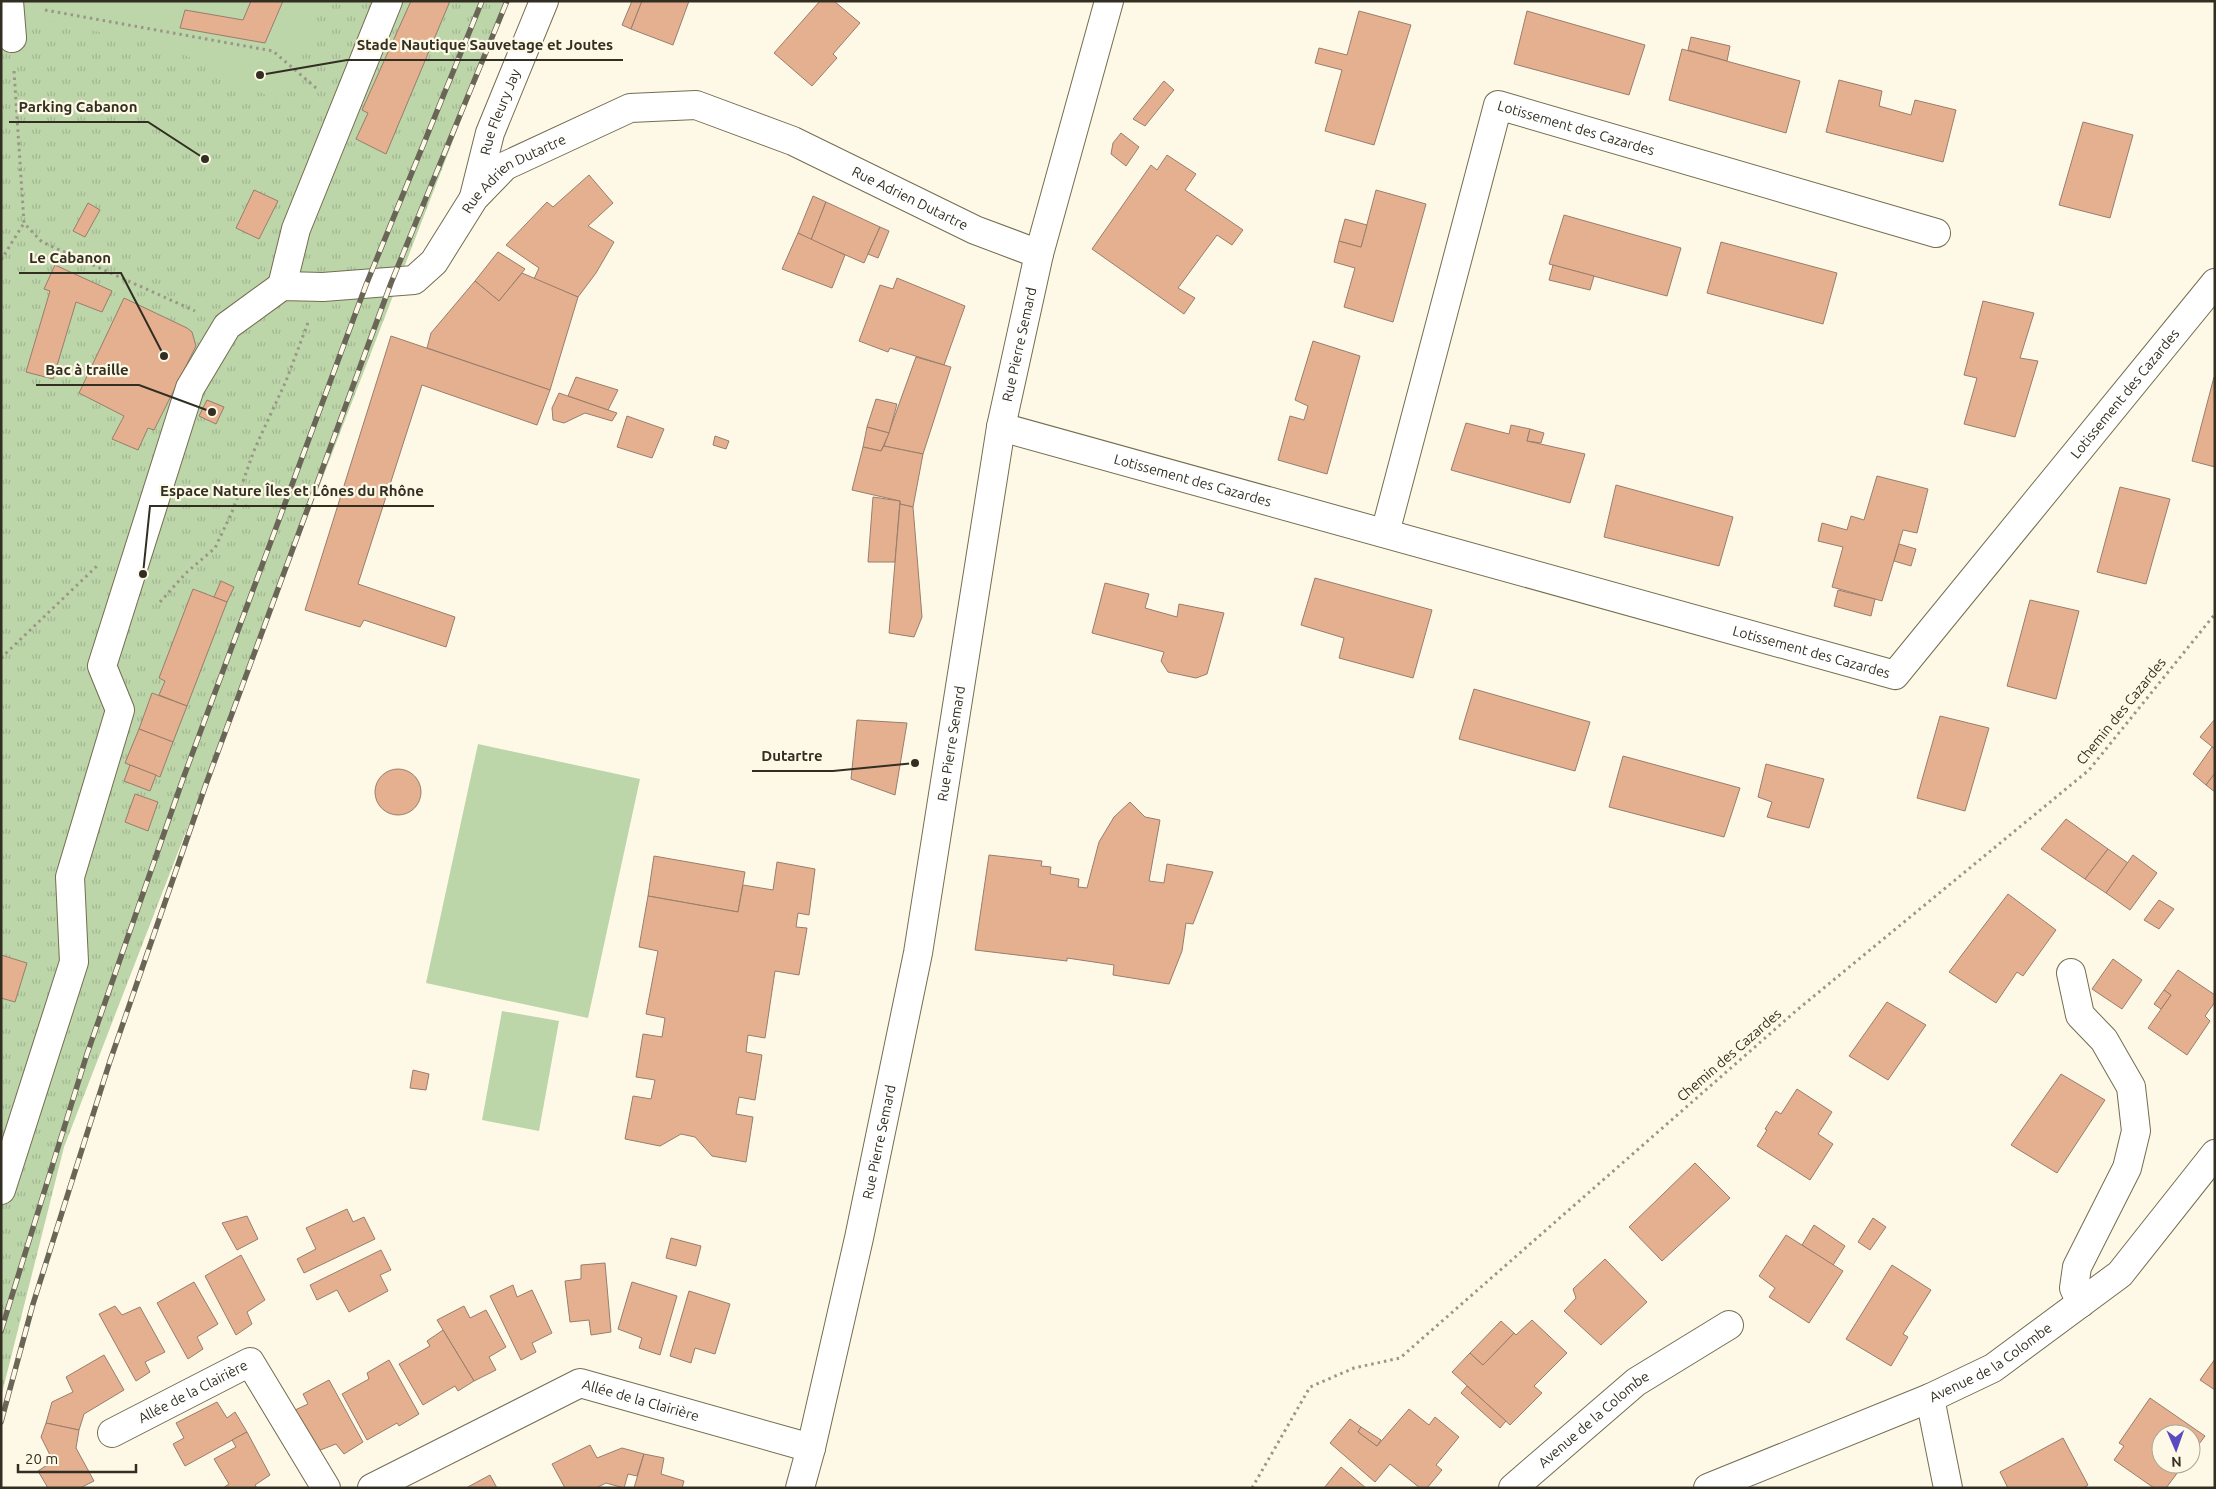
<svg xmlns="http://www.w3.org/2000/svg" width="2216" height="1489" viewBox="0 0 2216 1489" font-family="Ubuntu,sans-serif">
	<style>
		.grass { fill: url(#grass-tufts) }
		.pitch { fill: #bcd5a9 }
		.building { fill: #e5b090; stroke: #997d6c }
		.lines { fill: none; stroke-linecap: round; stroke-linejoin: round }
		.minor-casing { stroke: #746d50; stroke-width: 30 }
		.major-casing { stroke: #746d50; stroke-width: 30 }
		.path { stroke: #9b9787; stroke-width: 3; stroke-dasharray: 2.5 4; stroke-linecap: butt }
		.minor { stroke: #fff; stroke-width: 28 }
		.major { stroke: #fff; stroke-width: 28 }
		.rail-casing { stroke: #6a6657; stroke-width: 5.5 }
		.rail { stroke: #fef9e6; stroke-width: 4; stroke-dasharray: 11; stroke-linecap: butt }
		.labels { text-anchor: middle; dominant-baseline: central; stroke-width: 4.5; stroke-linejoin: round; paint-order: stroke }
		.street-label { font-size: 14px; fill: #322f22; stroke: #fef9e6 }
		.leader { fill: none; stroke: #322f22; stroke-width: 2 }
		.callout-dot { fill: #322f22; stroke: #fef9e6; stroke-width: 2 }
		.callout-label { font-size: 15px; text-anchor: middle; font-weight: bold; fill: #322f22; stroke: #fef9e6; stroke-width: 4.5; stroke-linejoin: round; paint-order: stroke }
	</style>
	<defs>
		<pattern id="grass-tufts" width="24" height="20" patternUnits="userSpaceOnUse" patternTransform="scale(1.25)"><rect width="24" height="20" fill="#bcd5a9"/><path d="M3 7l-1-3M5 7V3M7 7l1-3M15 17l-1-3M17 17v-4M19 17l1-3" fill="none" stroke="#a2b791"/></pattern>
	</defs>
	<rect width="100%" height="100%" fill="#fef9e6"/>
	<path class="grass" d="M 1,1 L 507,1 L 64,1147 L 1,1397 Z"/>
	<g class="pitch">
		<path d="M 1,1 L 323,1 L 282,103 L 169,47 L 1,11 Z"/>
		<path d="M 478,744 L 640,779 L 588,1018 L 426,983 Z"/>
		<path d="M 502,1011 L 559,1021 L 539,1131 L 482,1120 Z"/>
	</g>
	<g class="building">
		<path d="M 251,1 L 283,1 L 265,43 L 180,28 L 185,10 L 243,20 Z"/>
		<path d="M 411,1 L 450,1 L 386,154 L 356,139 L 368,113 L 362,110 Z"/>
		<path d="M 632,1 L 642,1 L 631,29 L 622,25 Z"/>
		<path d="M 642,1 L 689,1 L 673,45 L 631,29 Z"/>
		<path d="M 820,1 L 834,1 L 860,23 L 833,54 L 837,58 L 812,86 L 774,53 Z"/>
		<path d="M 1359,11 L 1411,25 L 1374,145 L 1325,131 L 1342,70 L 1315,63 L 1319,48 L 1347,55 Z"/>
		<path d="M 1527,11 L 1645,45 L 1629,95 L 1514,64 Z"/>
		<path d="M 1691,37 L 1730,46 L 1727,61 L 1688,50 Z"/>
		<path d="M 1682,49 L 1800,81 L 1786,133 L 1669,100 Z"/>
		<path d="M 1839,80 L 1882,91 L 1879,106 L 1911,115 L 1915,100 L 1956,110 L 1943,162 L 1826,132 Z"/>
		<path d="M 1164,81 L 1174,90 L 1145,126 L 1133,119 Z"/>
		<path d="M 2083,122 L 2133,135 L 2110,218 L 2059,205 Z"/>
		<path d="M 1121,133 L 1139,147 L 1126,166 L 1111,154 L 1113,143 Z"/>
		<path d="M 1167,155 L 1196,174 L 1185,190 L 1243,230 L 1232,245 L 1217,235 L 1178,288 L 1195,298 L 1184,314 L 1092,249 L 1151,165 L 1157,170 Z"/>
		<path d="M 589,175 L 613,203 L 588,226 L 614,242 L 596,273 L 578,297 L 534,279 L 539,268 L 506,245 L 547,202 L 553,207 Z"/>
		<path d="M 254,190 L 278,201 L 259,239 L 236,228 Z"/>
		<path d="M 1376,190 L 1426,204 L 1393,322 L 1344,307 L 1355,268 L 1334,262 L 1339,241 L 1361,247 Z"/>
		<path d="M 813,196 L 826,202 L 811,240 L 798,233 Z"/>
		<path d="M 826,202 L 880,227 L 864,263 L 811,240 Z"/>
		<path d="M 88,203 L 100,210 L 85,237 L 73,231 Z"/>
		<path d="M 1564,215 L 1681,248 L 1667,296 L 1549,264 Z"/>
		<path d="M 1345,219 L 1367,225 L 1361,247 L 1339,241 Z"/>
		<path d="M 880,227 L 889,231 L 878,258 L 868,254 Z"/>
		<path d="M 798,233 L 845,255 L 832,288 L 782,269 Z"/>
		<path d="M 1721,242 L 1837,273 L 1823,324 L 1707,293 Z"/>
		<path d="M 498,252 L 525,269 L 499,301 L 475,281 Z"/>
		<path d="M 55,265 L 112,291 L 102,312 L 76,302 L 53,379 L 26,372 L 50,291 L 44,289 Z"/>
		<path d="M 1553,265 L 1594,276 L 1590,290 L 1549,280 Z"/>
		<path d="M 522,273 L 578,297 L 550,390 L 427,348 L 431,333 L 475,281 L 499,301 Z"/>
		<path d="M 897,278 L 965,306 L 944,365 L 890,348 L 888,352 L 859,341 L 880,285 L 893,289 Z"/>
		<path d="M 124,298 L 187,328 L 192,332 L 196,346 L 154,430 L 148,428 L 138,450 L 112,439 L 124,416 L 79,393 Z"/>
		<path d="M 1983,301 L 2034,313 L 2020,358 L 2038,361 L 2015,437 L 1964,424 L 1977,378 L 1964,375 Z"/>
		<path d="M 391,336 L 550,390 L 537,425 L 422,385 L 358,584 L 455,617 L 446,647 L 364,620 L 360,627 L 305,610 Z"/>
		<path d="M 1313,341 L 1360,356 L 1327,474 L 1278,460 L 1290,416 L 1304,420 L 1308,406 L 1295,400 Z"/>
		<path d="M 916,357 L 951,367 L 923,454 L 884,446 Z"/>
		<path d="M 576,377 L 618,390 L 608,410 L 568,396 Z"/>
		<path d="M 2214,377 L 2215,377 L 2215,467 L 2192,461 Z"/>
		<path d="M 559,393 L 608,410 L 617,413 L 612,421 L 585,413 L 564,423 L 553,420 L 552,408 Z"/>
		<path d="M 876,399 L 897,404 L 889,433 L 867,427 Z"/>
		<path d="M 207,400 L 224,407 L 216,424 L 199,416 Z"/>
		<path d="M 627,416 L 664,429 L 652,458 L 617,447 Z"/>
		<path d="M 1466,423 L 1509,434 L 1511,425 L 1530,429 L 1527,441 L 1585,454 L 1570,503 L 1451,470 Z"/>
		<path d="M 867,427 L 889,433 L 881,451 L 863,447 Z"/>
		<path d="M 1530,429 L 1544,433 L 1541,443 L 1527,441 Z"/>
		<path d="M 715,436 L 729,441 L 726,449 L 713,445 Z"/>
		<path d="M 884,446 L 923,454 L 913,507 L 900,504 L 900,501 L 852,490 L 863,447 L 881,451 Z"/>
		<path d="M 1877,476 L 1928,489 L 1917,533 L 1903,530 L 1882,601 L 1832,587 L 1843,547 L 1818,541 L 1822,523 L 1847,530 L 1851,516 L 1864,520 Z"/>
		<path d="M 1616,485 L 1733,517 L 1719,566 L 1604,537 Z"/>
		<path d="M 2120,487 L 2170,499 L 2146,584 L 2097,572 Z"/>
		<path d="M 873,497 L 900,501 L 895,562 L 868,562 Z"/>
		<path d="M 900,504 L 913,507 L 922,617 L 914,637 L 889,633 Z"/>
		<path d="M 1899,544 L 1916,549 L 1911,566 L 1894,561 Z"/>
		<path d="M 1315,578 L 1432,610 L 1413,678 L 1339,658 L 1344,638 L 1301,625 Z"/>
		<path d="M 221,581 L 234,587 L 227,602 L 214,597 Z"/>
		<path d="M 1105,583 L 1149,594 L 1145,608 L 1177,617 L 1179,604 L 1224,613 L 1207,674 L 1196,678 L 1168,672 L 1161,661 L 1164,652 L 1092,633 Z"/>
		<path d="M 193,589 L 227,602 L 187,706 L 159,695 L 165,681 L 159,678 Z"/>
		<path d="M 1838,590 L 1875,599 L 1871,616 L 1834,606 Z"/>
		<path d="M 2030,600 L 2079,611 L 2056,699 L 2007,686 Z"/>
		<path d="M 1474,689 L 1590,722 L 1575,771 L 1459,739 Z"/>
		<path d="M 152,693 L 187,706 L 173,742 L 139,729 Z"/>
		<path d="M 1940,716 L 1989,728 L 1965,811 L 1917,798 Z"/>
		<path d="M 2215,719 L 2215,749 L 2200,737 Z"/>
		<path d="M 857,720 L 907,723 L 895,795 L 851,779 Z"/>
		<path d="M 139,729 L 173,742 L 160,777 L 125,763 Z"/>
		<path d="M 2212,747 L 2215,749 L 2215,773 L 2206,785 L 2193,774 Z"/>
		<path d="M 1623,756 L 1740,788 L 1724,837 L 1609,807 Z"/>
		<path d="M 1766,764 L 1824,779 L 1809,828 L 1767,817 L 1772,802 L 1758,797 Z"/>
		<path d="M 130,765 L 156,775 L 150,791 L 124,781 Z"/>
		<circle cx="398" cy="792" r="23"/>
		<path d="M 2215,773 L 2215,792 L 2206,785 Z"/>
		<path d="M 135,794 L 158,802 L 148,831 L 125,822 Z"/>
		<path d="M 1130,802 L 1145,817 L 1160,820 L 1149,881 L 1164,883 L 1167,864 L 1213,872 L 1193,924 L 1186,923 L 1182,951 L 1169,984 L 1113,975 L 1114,965 L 1067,958 L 1067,961 L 975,950 L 989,855 L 1042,861 L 1041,866 L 1051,867 L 1050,874 L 1079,879 L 1078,887 L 1087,888 L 1099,842 L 1114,817 Z"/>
		<path d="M 2066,819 L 2108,849 L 2085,879 L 2041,849 Z"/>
		<path d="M 2108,849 L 2128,863 L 2106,893 L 2085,879 Z"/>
		<path d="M 2133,855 L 2157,873 L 2130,910 L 2106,893 Z"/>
		<path d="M 654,856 L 745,872 L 738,912 L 648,896 Z"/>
		<path d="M 777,862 L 815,869 L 809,915 L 798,913 L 796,927 L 807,928 L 799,975 L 775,971 L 765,1038 L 748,1035 L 746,1052 L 762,1055 L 755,1100 L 739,1097 L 736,1114 L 753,1117 L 746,1162 L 712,1156 L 695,1137 L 681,1134 L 660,1146 L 625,1139 L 633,1096 L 651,1099 L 655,1080 L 636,1077 L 643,1034 L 662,1037 L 665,1018 L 646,1014 L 658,951 L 639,947 L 648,896 L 738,912 L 743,885 L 773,890 Z"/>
		<path d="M 2008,894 L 2056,930 L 2023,976 L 2017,972 L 1996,1003 L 1949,972 Z"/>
		<path d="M 2159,900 L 2174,909 L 2159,929 L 2144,920 Z"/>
		<path d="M 1,955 L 27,963 L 15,1002 L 1,998 Z"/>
		<path d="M 2113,959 L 2142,980 L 2122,1009 L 2092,989 Z"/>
		<path d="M 2178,970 L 2215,995 L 2215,1002 L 2205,1016 L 2210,1021 L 2187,1055 L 2148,1028 L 2171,995 L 2164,990 Z"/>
		<path d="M 2164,990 L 2171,995 L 2161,1009 L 2154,1004 Z"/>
		<path d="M 1887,1002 L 1926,1025 L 1888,1080 L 1849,1056 Z"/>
		<path d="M 413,1070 L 429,1074 L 426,1090 L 410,1088 Z"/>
		<path d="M 2061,1074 L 2105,1100 L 2057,1173 L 2011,1145 Z"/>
		<path d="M 1797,1089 L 1832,1112 L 1818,1134 L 1833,1144 L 1810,1180 L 1757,1146 L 1767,1130 L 1765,1129 L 1776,1111 L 1781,1114 Z"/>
		<path d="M 1695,1163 L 1730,1198 L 1662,1261 L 1629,1227 Z"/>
		<path d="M 347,1209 L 353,1222 L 364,1217 L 375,1239 L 304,1273 L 297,1259 L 316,1249 L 306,1228 Z"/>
		<path d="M 247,1216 L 258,1239 L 237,1250 L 222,1223 Z"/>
		<path d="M 1873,1218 L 1886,1227 L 1870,1250 L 1858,1242 Z"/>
		<path d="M 1814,1225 L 1845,1246 L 1833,1265 L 1802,1245 Z"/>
		<path d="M 1786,1235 L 1843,1271 L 1809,1323 L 1769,1297 L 1775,1288 L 1759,1276 Z"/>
		<path d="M 671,1238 L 701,1246 L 696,1266 L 666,1258 Z"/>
		<path d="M 381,1250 L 391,1270 L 380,1275 L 388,1291 L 349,1312 L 337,1290 L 317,1300 L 310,1285 Z"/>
		<path d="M 241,1255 L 265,1300 L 247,1312 L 252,1324 L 236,1335 L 205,1276 Z"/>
		<path d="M 1605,1259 L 1647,1302 L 1601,1345 L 1564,1311 L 1576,1298 L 1573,1289 Z"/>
		<path d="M 605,1263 L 611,1332 L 591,1335 L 589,1320 L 570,1322 L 565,1281 L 581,1279 L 581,1265 Z"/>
		<path d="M 1892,1265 L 1931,1290 L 1903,1334 L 1908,1337 L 1891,1366 L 1846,1339 Z"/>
		<path d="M 194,1282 L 218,1324 L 197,1337 L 203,1349 L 188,1359 L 157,1303 Z"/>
		<path d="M 632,1282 L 677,1296 L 660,1355 L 639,1348 L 642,1338 L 618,1329 Z"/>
		<path d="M 513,1285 L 517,1297 L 532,1290 L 552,1333 L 532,1343 L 536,1352 L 521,1360 L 490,1296 Z"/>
		<path d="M 689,1291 L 730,1304 L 715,1354 L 695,1348 L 691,1363 L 670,1356 Z"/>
		<path d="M 115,1306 L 122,1315 L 140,1307 L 165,1352 L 145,1362 L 150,1372 L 136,1381 L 99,1314 Z"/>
		<path d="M 464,1306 L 470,1318 L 486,1310 L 506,1347 L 489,1357 L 496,1370 L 474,1381 L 437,1320 Z"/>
		<path d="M 1532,1320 L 1567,1353 L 1534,1386 L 1542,1393 L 1510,1425 L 1452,1372 L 1470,1353 L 1483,1365 L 1514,1333 L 1516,1335 Z"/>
		<path d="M 1501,1321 L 1514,1333 L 1483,1365 L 1470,1353 Z"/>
		<path d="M 443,1330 L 474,1381 L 458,1391 L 455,1386 L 423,1405 L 399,1364 L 430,1346 L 427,1341 Z"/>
		<path d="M 104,1355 L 124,1390 L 84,1414 L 79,1430 L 46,1423 L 52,1402 L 73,1392 L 66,1377 Z"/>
		<path d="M 2215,1359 L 2215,1390 L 2200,1380 Z"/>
		<path d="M 389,1360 L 419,1414 L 399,1426 L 397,1423 L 367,1440 L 342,1394 L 369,1379 L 367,1373 Z"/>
		<path d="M 329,1380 L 363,1442 L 344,1454 L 336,1444 L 315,1452 L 293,1411 L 308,1404 L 303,1394 Z"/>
		<path d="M 1467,1386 L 1506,1421 L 1500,1428 L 1461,1393 Z"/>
		<path d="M 2150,1398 L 2205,1436 L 2191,1455 L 2191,1434 L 2161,1434 L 2161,1464 L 2184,1464 L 2166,1488 L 2154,1488 L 2114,1460 L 2124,1446 L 2119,1443 Z"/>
		<path d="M 217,1402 L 227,1418 L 235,1412 L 247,1432 L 185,1466 L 173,1444 L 184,1438 L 176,1423 Z"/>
		<path d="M 1409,1409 L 1429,1425 L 1435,1417 L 1459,1437 L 1436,1465 L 1442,1470 L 1427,1488 L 1420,1488 L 1390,1464 L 1375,1482 L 1330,1443 L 1350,1419 L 1361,1427 L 1358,1432 L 1377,1446 Z"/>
		<path d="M 46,1423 L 79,1430 L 76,1448 L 94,1481 L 80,1488 L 48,1488 L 38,1471 L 53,1461 L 41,1437 Z"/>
		<path d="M 1361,1427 L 1381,1440 L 1377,1446 L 1358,1432 Z"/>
		<path d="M 247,1432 L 270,1475 L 255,1485 L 257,1488 L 223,1488 L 229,1484 L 214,1459 L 236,1447 L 232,1440 Z"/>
		<path d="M 2063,1438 L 2088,1485 L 2083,1488 L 2008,1488 L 2000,1472 Z"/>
		<path d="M 590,1445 L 597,1458 L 622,1448 L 644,1454 L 637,1476 L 628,1474 L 624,1488 L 606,1483 L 596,1488 L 565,1488 L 552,1464 Z"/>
		<path d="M 644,1454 L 664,1458 L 661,1474 L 684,1481 L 682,1488 L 634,1488 Z"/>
		<path d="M 1341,1467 L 1366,1488 L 1324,1488 Z"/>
		<path d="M 490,1475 L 497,1488 L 466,1488 Z"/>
	</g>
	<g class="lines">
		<defs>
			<g id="minor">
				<path d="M 9,1 L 12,38"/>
				<path id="s1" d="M 474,197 L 490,133 L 544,1"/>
				<path d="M 282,286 L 296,229 L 388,1"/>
				<path id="s2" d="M 1001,427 L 1895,675 L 2215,283"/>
				<path id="s3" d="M 1385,533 L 1498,105 L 1936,233"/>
				<path d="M 2071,973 L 2080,1015 L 2104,1040 L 2131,1087 L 2136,1131 L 2127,1168 L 2077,1267 L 2074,1288 L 2081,1303"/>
				<path id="s4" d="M 1,1190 L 74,962 L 70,877 L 120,710 L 102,666 L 190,388 L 227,326 L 282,286 L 323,287 L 414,280 L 434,262 L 474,198 L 505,166 L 630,108 L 696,105 L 793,141 L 975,230 L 1039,254"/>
				<path d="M 1930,1398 L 1948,1488"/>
				<path id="s5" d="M 112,1433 L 250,1362 L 326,1488"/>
				<path id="s6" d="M 372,1488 L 580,1383 L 811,1448"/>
				<path id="s7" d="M 1513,1488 L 1636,1382 L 1729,1325"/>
				<path id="s8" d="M 1708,1488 L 1930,1398 L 1993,1368 L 2120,1274 L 2215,1154"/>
			</g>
			<g id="major">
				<path id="s9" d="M 800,1488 L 811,1448 L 859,1238 L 918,953 L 1001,427 L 1039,254 L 1109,1"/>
			</g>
		</defs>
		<use href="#minor" class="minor-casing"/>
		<use href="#major" class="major-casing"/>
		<g class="path">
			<path d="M 45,10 L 273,51 L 316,88"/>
			<path d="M 14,71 L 24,223 L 42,242 L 195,311"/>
			<path d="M 1,260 L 24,223"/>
			<path d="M 160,602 L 186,573 L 215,548 L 232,512 L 255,448 L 286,381 L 309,320"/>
			<path d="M 1,658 L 98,565"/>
			<path d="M 1252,1488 L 1310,1387 L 1354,1368 L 1400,1358 L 1797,1010 L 2089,770 L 2215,614"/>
		</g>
		<use href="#minor" class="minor"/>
		<use href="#major" class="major"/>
		<defs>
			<g id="rail">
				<path d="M 1,1331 L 87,1054 L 184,776 L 366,285 L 482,1"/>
				<path d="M 1,1422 L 33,1304 L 110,1061 L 206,784 L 391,283 L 507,1"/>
			</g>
		</defs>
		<use href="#rail" class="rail-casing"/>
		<use href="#rail" class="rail"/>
	</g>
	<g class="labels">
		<g class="street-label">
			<text stroke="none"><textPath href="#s1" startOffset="89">Rue Fleury Jay</textPath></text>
			<text stroke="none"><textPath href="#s3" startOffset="524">Lotissement des Cazardes</textPath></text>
			<text stroke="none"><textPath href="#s4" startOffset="1260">Rue Adrien Dutartre</textPath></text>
			<text stroke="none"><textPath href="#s4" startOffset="1695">Rue Adrien Dutartre</textPath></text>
			<text stroke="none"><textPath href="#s9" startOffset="1165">Rue Pierre Semard</textPath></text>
			<text stroke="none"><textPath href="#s2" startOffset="1291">Lotissement des Cazardes</textPath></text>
			<text stroke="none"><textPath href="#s2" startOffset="199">Lotissement des Cazardes</textPath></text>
			<text stroke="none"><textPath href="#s2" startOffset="841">Lotissement des Cazardes</textPath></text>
			<text transform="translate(2121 711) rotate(-51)">Chemin des Cazardes</text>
			<text stroke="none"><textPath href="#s9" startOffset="760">Rue Pierre Semard</textPath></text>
			<text transform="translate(1729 1055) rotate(-41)">Chemin des Cazardes</text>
			<text stroke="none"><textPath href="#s9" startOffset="355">Rue Pierre Semard</textPath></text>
			<text stroke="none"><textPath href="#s8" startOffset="310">Avenue de la Colombe</textPath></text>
			<text stroke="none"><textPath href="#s5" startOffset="91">Allée de la Clairière</textPath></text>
			<text stroke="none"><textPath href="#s6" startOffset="296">Allée de la Clairière</textPath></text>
			<text stroke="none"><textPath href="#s7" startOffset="106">Avenue de la Colombe</textPath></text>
		</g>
	</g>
	<path class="leader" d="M260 75L347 60H623M205 159L148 122H9M164 356L121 273H19M212 412L139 385H36M143 574L150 506H434M915 763L833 771H752"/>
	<g class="callout-dot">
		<circle cx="260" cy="75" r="5"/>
		<circle cx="205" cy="159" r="5"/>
		<circle cx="164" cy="356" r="5"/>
		<circle cx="212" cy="412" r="5"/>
		<circle cx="143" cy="574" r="5"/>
		<circle cx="915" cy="763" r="5"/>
	</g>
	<g class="callout-label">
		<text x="485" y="50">Stade Nautique Sauvetage et Joutes</text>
		<text x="78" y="112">Parking Cabanon</text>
		<text x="70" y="263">Le Cabanon</text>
		<text x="87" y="375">Bac à traille</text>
		<text x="292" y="496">Espace Nature Îles et Lônes du Rhône</text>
		<text x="792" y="761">Dutartre</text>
	</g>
	<rect width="2216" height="1489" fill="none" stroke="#322f22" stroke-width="5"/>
	<g transform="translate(2176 1449) rotate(178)"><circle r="24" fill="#fef9e6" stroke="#aca898"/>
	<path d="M0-4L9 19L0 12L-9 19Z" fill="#5a4bc3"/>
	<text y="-8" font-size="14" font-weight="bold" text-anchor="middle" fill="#322f22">N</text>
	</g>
	<path d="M18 1464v8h118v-8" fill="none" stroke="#322f22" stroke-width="2.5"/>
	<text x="25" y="1464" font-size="15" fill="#322f22" stroke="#fef9e6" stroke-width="4" paint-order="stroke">20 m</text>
</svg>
